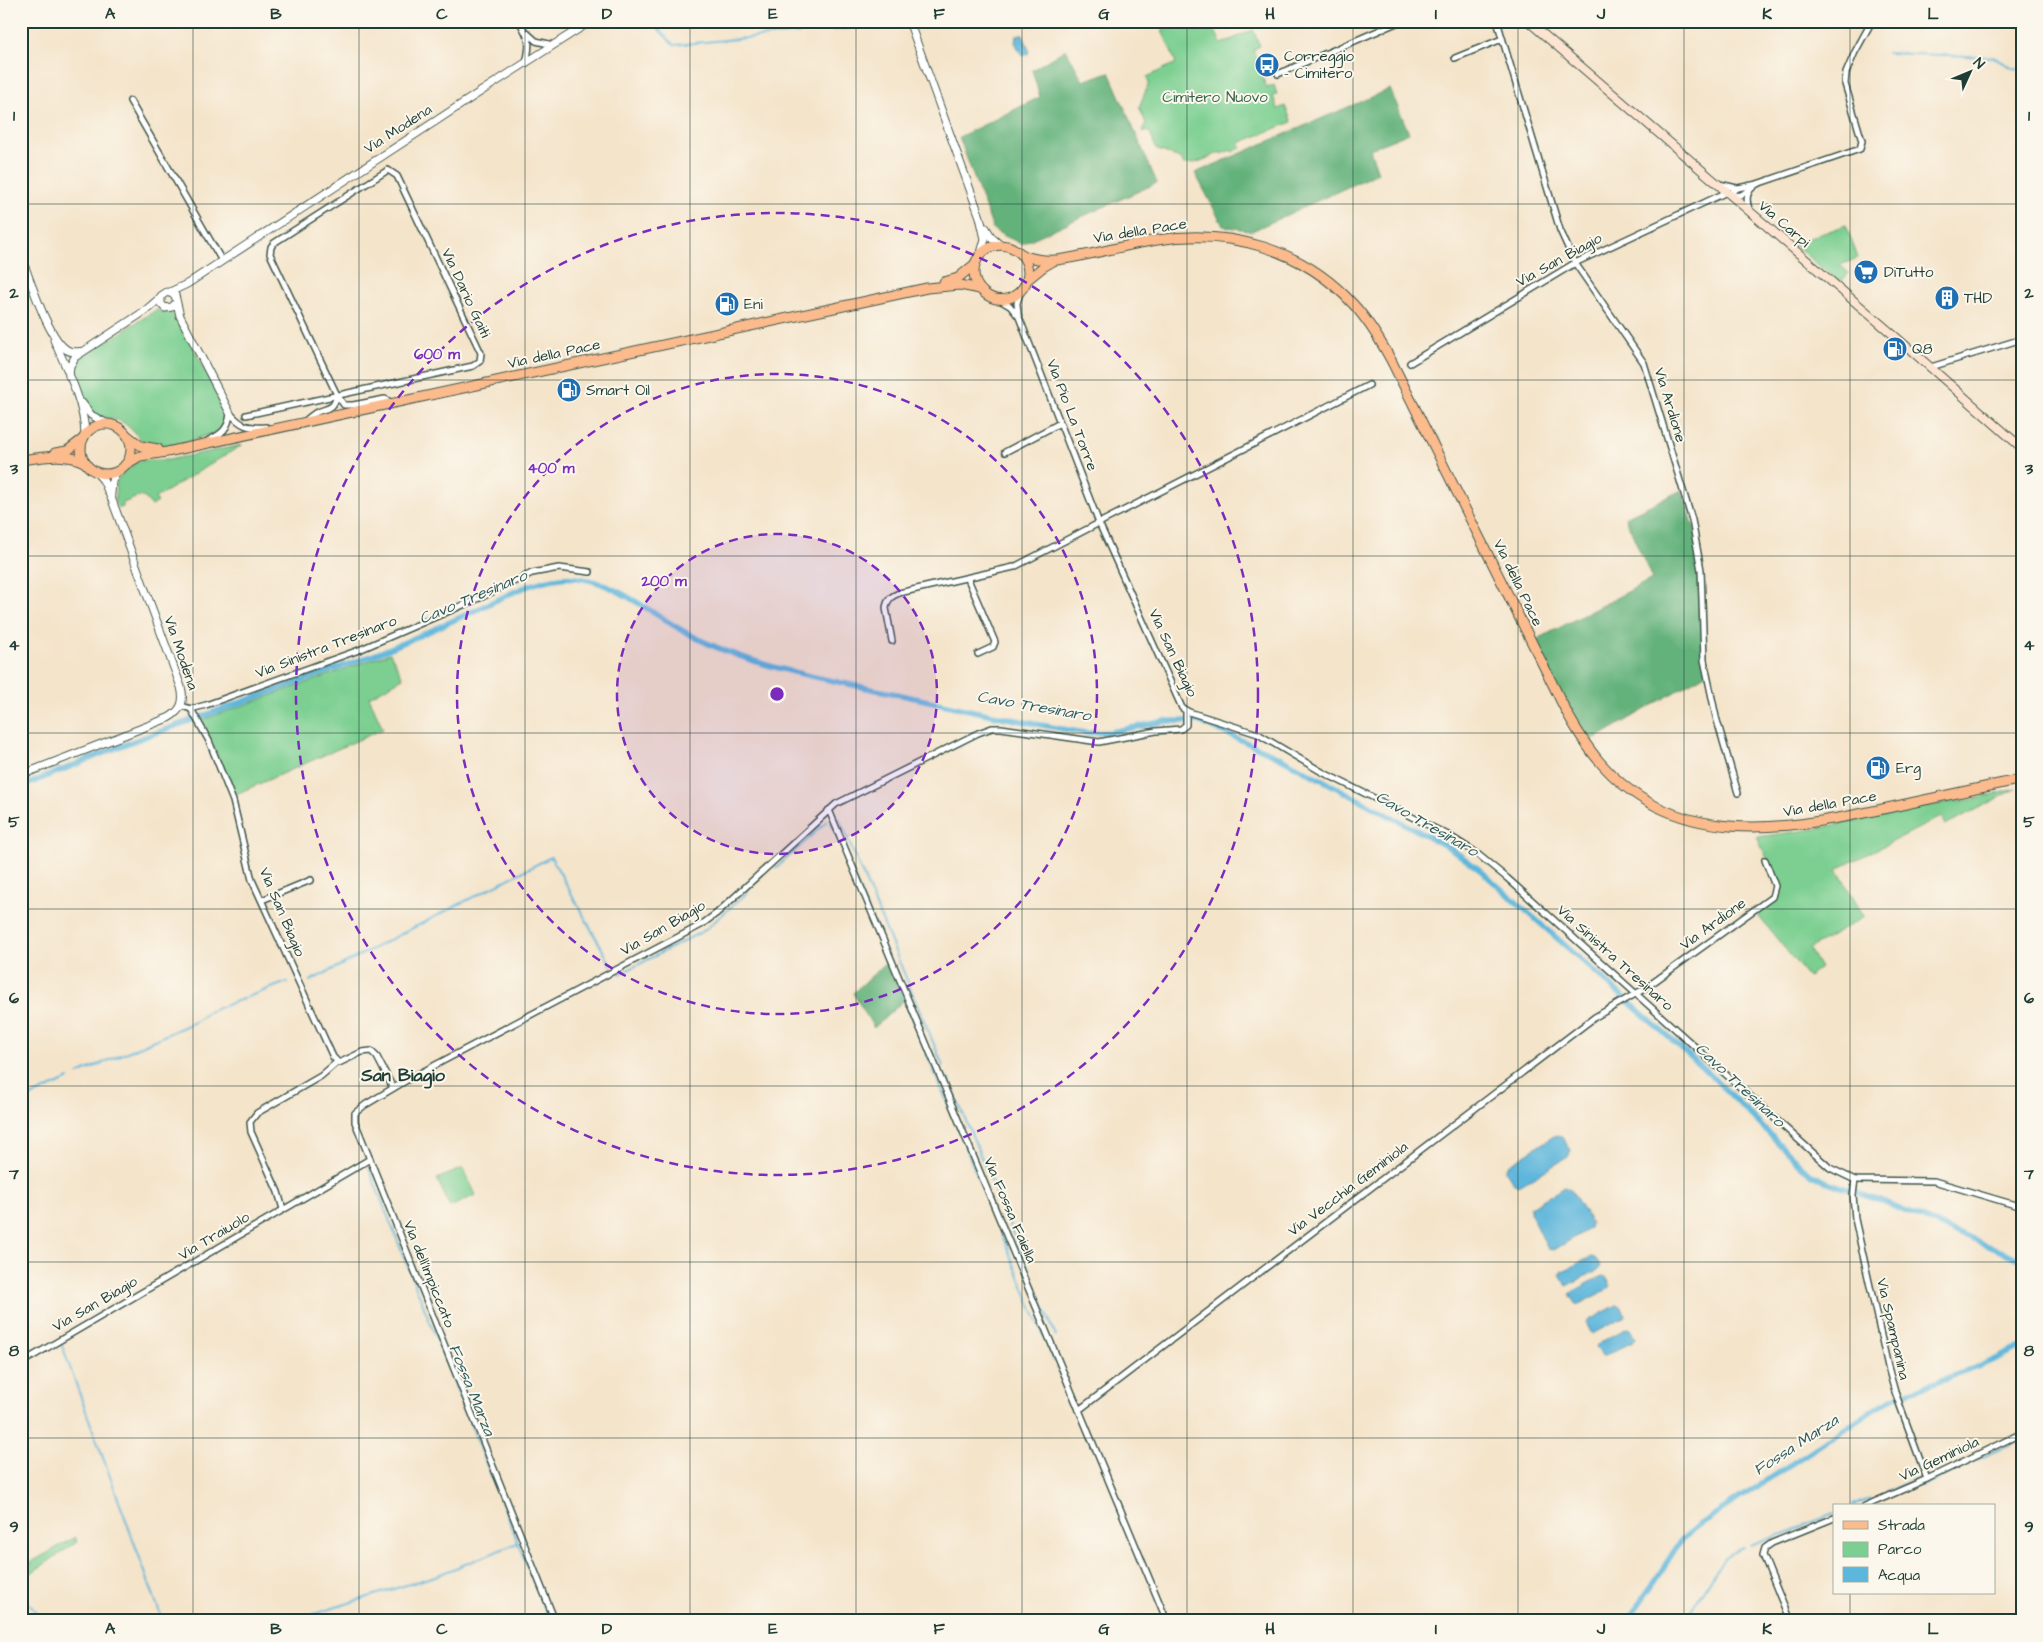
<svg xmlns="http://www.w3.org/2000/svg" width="2043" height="1642" viewBox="0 0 2043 1642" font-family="'Architects Daughter',sans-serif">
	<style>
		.green { fill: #7bcf91; stroke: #4d8662 }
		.forest { fill: #64b27b; stroke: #427858 }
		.water { fill: #5db6db; stroke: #3e7a88 }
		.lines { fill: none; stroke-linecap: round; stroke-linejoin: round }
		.stream { stroke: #5db6db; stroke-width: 2 }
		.canal { stroke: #5db6db; stroke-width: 5.5 }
		.minor-casing { stroke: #3f564a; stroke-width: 8 }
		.tertiary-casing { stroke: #3f564a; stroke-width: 9 }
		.secondary-casing { stroke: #3f564a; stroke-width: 10 }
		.primary-casing { stroke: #3f564a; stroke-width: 11 }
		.minor { stroke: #fff; stroke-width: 5 }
		.tertiary { stroke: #fff; stroke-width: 7 }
		.secondary { stroke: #fde4d1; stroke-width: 8 }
		.primary { stroke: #fbbb8d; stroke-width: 9 }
		.grid { fill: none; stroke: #1f3d34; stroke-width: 1; stroke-opacity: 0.55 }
		.ring { fill: none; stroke: #7b2cbf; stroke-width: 2.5; stroke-dasharray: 9 6 }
		.labels { text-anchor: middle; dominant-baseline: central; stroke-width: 4; stroke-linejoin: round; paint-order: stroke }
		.poi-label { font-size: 15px; fill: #1f3d34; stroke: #fbf7ec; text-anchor: start }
		.park-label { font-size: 15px; fill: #36624b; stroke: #fbf7ec }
		.street-label { font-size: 15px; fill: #1f3d34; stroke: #fbf7ec }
		.water-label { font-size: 16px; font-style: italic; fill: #2e5b5e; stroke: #fbf7ec }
		.quarter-label { font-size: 18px; font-weight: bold; fill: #1f3d34; stroke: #fbf7ec }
		.centre { fill: #7b2cbf; stroke: #fbf7ec; stroke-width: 2.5 }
		.ring-label { font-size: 15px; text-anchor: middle; font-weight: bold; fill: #7b2cbf; stroke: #fbf7ec; stroke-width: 4; stroke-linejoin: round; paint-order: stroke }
		.neatline { fill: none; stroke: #1f3d34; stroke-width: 2 }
		.grid-label { font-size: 16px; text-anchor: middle; font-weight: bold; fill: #1f3d34 }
	</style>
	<rect width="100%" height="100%" fill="#fbf7ec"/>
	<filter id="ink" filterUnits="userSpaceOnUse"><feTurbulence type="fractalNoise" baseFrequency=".02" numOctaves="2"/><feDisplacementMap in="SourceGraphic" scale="10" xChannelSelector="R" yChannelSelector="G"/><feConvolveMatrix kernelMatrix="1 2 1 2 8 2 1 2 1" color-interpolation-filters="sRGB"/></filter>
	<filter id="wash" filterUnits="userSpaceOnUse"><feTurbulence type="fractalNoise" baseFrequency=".0096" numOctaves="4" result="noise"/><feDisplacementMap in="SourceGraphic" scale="20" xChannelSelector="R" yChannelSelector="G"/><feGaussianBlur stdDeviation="1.12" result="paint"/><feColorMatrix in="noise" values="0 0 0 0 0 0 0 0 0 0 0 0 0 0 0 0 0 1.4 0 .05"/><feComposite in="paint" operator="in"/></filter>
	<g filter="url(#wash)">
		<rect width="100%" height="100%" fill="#f4e4ca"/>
		<g class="green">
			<path d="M 1181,21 L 1203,21 L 1205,25 L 1212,23 L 1221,44 L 1253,30 L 1260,46 L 1253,50 L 1260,65 L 1259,62 L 1263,60 L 1267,69 L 1260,72 L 1267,88 L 1274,85 L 1277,94 L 1273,96 L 1278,109 L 1285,106 L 1292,122 L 1239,143 L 1241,148 L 1232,152 L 1231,150 L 1221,154 L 1220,152 C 1208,158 1195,165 1183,164 L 1182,159 L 1156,149 L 1150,132 L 1142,131 L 1146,123 L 1139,107 L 1149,83 L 1147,77 L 1176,63 L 1162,30 Z"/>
			<path d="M 1846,225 L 1858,258 L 1840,265 L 1849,273 L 1840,283 L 1793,244 Z"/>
			<path d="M 156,310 L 170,312 L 181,323 L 227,415 C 228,422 224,427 219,431 C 203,437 170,449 155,446 C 140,443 136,432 124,423 C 116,418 107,419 98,416 C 80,407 69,375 79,359 Z"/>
			<path d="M 242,445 L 155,498 L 158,502 L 152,506 L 145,498 L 140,496 L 123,503 L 123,507 L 118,508 L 115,502 L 116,482 L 120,476 L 137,462 L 144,460 L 168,460 Z"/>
			<path d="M 390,653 L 403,678 L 369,697 L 383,729 L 234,795 L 202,720 Z"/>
			<path d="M 2016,789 L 1945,825 L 1941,817 L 1837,869 L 1864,917 L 1809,949 L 1820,968 L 1808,977 L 1756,913 L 1778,898 L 1781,889 L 1757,837 L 1814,829 L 1955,801 L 1970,800 Z"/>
			<path d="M 463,1168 L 476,1195 L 450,1207 L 437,1179 Z"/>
			<path d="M 75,1537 L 77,1542 L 21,1580 L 21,1568 Z"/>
		</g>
		<g class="forest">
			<path d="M 1066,49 L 1083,81 L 1109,72 L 1157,183 L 1021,244 C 1011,238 1002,236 993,229 L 959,137 L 1040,97 L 1032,70 Z"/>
			<path d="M 1390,89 L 1409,133 L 1370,149 L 1378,173 L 1252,231 L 1223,226 L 1195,173 Z"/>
			<path d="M 1682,490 L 1696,533 L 1707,673 L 1588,743 L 1532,642 L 1652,579 L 1625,517 Z"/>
			<path d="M 888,961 L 904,1000 L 874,1028 L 853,993 Z"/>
		</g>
		<g class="water">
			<path d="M 1020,34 L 1023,34 L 1029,50 L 1028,54 L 1022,56 L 1015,42 L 1016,36 Z"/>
			<path d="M 1554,1136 L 1561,1136 L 1571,1150 L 1568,1157 L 1519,1186 L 1514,1184 L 1505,1170 L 1509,1165 Z"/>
			<path d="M 1565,1187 L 1572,1191 L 1591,1223 L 1590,1228 L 1554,1250 L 1548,1249 L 1530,1212 L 1530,1207 Z"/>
			<path d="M 1591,1257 L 1595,1258 L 1601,1266 L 1598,1270 L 1566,1286 L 1560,1275 L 1563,1271 Z"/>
			<path d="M 1602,1276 L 1606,1277 L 1611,1286 L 1608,1289 L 1577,1305 L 1570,1294 L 1574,1291 Z"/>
			<path d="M 1617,1305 L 1621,1306 L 1626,1315 L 1623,1318 L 1592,1334 L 1586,1323 L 1589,1320 Z"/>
			<path d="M 1627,1328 L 1631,1329 L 1636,1338 L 1633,1342 L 1602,1357 L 1596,1346 L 1599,1343 Z"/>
		</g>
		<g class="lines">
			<g class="stream">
				<path d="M 651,21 L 674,45 L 903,23"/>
				<path d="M 914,22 L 917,21"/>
				<path d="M 1887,53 L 1993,57 L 2013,68 L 2022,70"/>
				<path d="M 839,818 L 943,1066"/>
				<path d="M 831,822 L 992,1211"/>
				<path d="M 776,868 L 827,821"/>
				<path d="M 620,974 L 705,930 L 748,892"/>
				<path d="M 310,981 L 551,857 L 611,965"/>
				<path d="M 78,1074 L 197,1021 L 208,1012 L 287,982"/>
				<path d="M 948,1078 L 1056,1336"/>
				<path d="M 21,1101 L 69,1079"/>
				<path d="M 369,1169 L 549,1621"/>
				<path d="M 994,1216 L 1054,1361"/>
				<path d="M 61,1343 L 160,1613"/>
				<path d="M 1057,1367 L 1076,1414"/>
				<path d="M 1921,1487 L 2022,1438"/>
				<path d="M 1886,1492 L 1914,1480"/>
				<path d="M 1853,1506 L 1870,1498"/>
				<path d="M 1750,1546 L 1834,1514"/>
				<path d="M 21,1592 L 42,1621"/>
				<path d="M 162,1617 L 163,1621"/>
				<path d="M 292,1621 L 438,1575 L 518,1543"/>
				<path d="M 1686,1621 L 1724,1558 L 1730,1554 L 1744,1548"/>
			</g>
			<g class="canal">
				<path d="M 21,787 L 128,743 L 376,654 C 411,640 446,624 480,608 C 506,596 532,581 561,578 C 607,573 649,613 687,633 C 748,667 829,680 897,694 C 960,708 1023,723 1086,733 L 1111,732 L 1166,721 L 1198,721 L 1279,757 L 1450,848 L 1480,870 L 1682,1049 L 1714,1078 L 1802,1167 L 1813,1175 L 1825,1181 L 1878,1200 L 2022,1260"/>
				<path d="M 1627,1621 L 1653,1584 L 1681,1540 L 1700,1524 L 1893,1397 L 1973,1369 L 2022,1347"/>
			</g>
		</g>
	</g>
	<g filter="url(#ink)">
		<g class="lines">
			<defs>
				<g id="minor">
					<path d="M 519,21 C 530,39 531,43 526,63"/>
					<path d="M 1497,21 L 1560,230 L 1575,263 L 1644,363 L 1692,520 L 1701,570 L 1704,660 L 1716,717 L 1738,793"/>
					<path d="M 526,32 L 536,41 L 553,45"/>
					<path d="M 1455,58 L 1502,39"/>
					<path d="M 1278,74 L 1401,21"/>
					<path d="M 130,101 L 222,261"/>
					<path d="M 1719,184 L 1737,188"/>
					<path d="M 1731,196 L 1733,191 L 1738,188 L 1757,184 L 1860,149 L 1862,141 L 1845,84 L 1846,73 L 1855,52 L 1872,21"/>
					<path d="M 1731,196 L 1741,195 L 1749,190"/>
					<path d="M 1750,211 C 1745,200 1746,191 1757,184"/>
					<path d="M 1018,314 L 1017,303 L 1020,293"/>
					<path d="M 1410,363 L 1575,263 L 1727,192"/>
					<path d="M 1931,367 L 2022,339"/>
					<path d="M 1369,385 L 1099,523 L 1182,708 L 1189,712 L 1258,734 L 1322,772 L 1448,835 L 1475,852 L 1507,878 L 1830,1168 L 1855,1180 L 1934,1181 L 2022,1207"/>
					<path d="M 246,415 L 473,366 L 480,361 L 481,353 L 397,176 L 388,170 L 274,243 L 271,247 L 270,254 L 337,395"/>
					<path d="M 305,421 C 308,418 312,415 315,413 C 328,407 333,411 337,395 L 344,405 L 353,405 L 385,399 L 392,403"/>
					<path d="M 209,440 C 222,434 229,428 230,413 C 242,427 248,428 266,427"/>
					<path d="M 1005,452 L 1060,423"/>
					<path d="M 968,579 L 995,642 L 993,647 L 978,654"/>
					<path d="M 892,641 L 886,608 C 887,599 892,596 899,593 L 1014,567 L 1099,523 L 1019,317 L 1010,306 L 1000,300"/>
					<path d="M 182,706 L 191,709 L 206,705 L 359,650 L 484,596 L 532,573 L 559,568 L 590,572"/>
					<path d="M 191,709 L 209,741 L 233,801 L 252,880 L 333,1057 L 339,1063 L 362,1052 L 371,1051 L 377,1057 L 393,1088"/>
					<path d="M 829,810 L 1167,1621"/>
					<path d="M 262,900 L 311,880"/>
					<path d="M 1855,1180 L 1853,1195 L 1855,1219 L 1888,1367 L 1895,1392 L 1927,1479"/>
					<path d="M 283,1209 L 278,1192 L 251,1132 L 250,1122 L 257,1113 L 321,1076 L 337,1062"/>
					<path d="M 21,1363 L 370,1159"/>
					<path d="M 1079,1410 L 1595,1017 L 1644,989 L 1772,897 L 1775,886 L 1765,860"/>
					<path d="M 1865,1506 L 1927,1479 L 2022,1433"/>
					<path d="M 555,1621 L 355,1122 L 355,1113 L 365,1105 L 407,1080 L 701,925 L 717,913 L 836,804 L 978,733 L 992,728 L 1001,728 L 1099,742 L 1156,731 L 1181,729 L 1186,725 L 1186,711"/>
					<path d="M 1790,1621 L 1763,1555 L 1765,1548 L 1772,1543 L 1834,1518"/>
				</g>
				<g id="tertiary">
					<path d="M 909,21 L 980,217 L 985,239 L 981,253"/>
					<path d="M 986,228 L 992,238 L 1000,245"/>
					<path d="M 21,257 C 30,278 48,339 67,350 C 72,353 77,352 83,351"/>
					<path d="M 170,292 L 187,284 L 222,261 L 477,94 L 591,21"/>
					<path d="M 176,303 L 172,307 L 165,308 L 161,304 L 161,296 L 167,292 L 175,295 L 180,316 L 230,413"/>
					<path d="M 54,340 C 67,370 84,402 85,434"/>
					<path d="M 69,376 L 70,366 L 75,357 L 145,311 L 160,298"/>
					<path d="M 82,403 L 91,415 L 106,423"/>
					<path d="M 111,494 L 112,481 L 117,472"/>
					<path d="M 21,775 L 168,718 C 181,711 185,702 181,687 L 112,500 L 103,480 L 95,471"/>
				</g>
				<path id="secondary" d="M 1528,21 L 1897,338 L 2022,448"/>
				<g id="primary">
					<path d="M 1021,254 C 1043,281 1008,315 983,292 C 977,287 974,280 974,272 C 974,255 990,242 1007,246 C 1013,247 1016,250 1020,253 C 1029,259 1046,261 1057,260 C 1090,256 1123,245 1157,240 C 1229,228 1303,249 1353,304 C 1368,320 1380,340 1391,360 L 1566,711 C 1576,729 1586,746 1599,761 C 1673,848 1780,831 1878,810 C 1926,800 1974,789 2022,779"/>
					<path d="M 1027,280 L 1043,267 L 1055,260"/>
					<path d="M 944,282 L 958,278 L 975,264"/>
					<circle cx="106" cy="449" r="25"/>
					<path d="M 128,436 L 141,446 L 158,449"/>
					<path d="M 55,453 L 67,451 L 83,439"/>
					<path d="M 21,460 C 42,457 67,452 86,463"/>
					<path d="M 125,465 L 140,456 L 167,452 L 927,288 L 960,285 L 980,289"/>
				</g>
			</defs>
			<use href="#minor" class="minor-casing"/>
			<use href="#tertiary" class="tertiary-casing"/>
			<use href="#secondary" class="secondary-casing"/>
			<use href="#primary" class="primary-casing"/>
			<use href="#minor" class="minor"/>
			<use href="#tertiary" class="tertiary"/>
			<use href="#secondary" class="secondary"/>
			<use href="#primary" class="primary"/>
		</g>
	</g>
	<path class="grid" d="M 193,21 L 193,1621M 359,21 L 359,1621M 525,21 L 525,1621M 690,21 L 690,1621M 856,21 L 856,1621M 1022,21 L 1022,1621M 1187,21 L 1187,1621M 1353,21 L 1353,1621M 1518,21 L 1518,1621M 1684,21 L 1684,1621M 1850,21 L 1850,1506M 21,204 L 2022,204M 21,380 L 2022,380M 21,556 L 2022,556M 21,733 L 2022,733M 21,909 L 2022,909M 21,1086 L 2022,1086M 21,1262 L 2022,1262M 21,1438 L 2022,1438M 1850,1593 L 1850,1621"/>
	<circle cx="777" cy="694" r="160" fill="#7b2cbf" fill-opacity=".12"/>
	<g class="ring">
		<circle cx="777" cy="694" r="160"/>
		<circle cx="777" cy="694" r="320"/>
		<circle cx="777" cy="694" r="481"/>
	</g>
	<defs>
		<symbol id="bus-disc" viewBox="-11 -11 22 22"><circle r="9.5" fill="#1f6fb2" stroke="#fbf7ec"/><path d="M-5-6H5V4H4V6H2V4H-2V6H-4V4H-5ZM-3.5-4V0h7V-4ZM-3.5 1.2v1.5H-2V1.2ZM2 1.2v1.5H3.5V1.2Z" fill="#fff"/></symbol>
		<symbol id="supermarket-disc" viewBox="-11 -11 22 22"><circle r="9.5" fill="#1f6fb2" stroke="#fbf7ec"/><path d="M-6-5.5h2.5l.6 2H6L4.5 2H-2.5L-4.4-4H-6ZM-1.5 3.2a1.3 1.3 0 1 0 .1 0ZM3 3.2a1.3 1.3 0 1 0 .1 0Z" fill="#fff"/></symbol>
		<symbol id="building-disc" viewBox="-11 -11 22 22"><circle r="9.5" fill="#1f6fb2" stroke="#fbf7ec"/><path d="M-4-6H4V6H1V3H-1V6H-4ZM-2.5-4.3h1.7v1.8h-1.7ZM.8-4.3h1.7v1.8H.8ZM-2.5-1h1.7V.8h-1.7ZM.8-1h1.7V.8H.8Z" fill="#fff"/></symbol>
		<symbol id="fuel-disc" viewBox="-11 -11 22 22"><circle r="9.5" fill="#1f6fb2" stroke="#fbf7ec"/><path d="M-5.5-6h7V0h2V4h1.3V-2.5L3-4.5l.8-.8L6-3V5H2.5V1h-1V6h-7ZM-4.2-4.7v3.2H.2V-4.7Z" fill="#fff"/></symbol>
	</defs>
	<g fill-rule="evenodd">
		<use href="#bus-disc" x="1253" y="51" width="28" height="28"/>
		<use href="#supermarket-disc" x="1852" y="258" width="28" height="28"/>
		<use href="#building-disc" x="1933" y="284" width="28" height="28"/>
		<use href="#fuel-disc" x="713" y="290" width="28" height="28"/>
		<use href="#fuel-disc" x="1881" y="335" width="28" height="28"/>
		<use href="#fuel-disc" x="555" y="376" width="28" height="28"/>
		<use href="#fuel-disc" x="1864" y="754" width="28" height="28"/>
	</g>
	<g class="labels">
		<g class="poi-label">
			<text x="1284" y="56">Correggio<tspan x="1284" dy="17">- Cimitero</tspan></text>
			<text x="1884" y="272">DiTutto</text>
			<text x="1964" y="298">THD</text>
			<text x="744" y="304">Eni</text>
			<text x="1912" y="349">Q8</text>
			<text x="586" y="390">Smart Oil</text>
			<text x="1896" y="768">Erg</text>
		</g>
		<g class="park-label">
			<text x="1215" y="97">Cimitero Nuovo</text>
		</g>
		<g class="street-label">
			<text transform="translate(398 129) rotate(-33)">Via Modena</text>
			<text transform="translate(1784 224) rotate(41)">Via Carpi</text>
			<text transform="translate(1140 231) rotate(-9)">Via della Pace</text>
			<text transform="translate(1559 260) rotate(-29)">Via San Biagio</text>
			<text transform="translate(466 293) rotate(65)">Via Dario Gaiti</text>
			<text transform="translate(554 354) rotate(-12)">Via della Pace</text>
			<text transform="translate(1670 405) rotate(73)">Via Ardione</text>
			<text transform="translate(1072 415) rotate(69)">Via Pio La Torre</text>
			<text transform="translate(1518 583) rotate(64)">Via della Pace</text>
			<text transform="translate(326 647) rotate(-21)">Via Sinistra Tresinaro</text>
			<text transform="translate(181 653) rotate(71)">Via Modena</text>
			<text transform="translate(1173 653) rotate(65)">Via San Biagio</text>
			<text transform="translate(1830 804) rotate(-10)">Via della Pace</text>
			<text transform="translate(282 912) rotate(67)">Via San Biagio</text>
			<text transform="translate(1713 924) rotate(-36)">Via Ardione</text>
			<text transform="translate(663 928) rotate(-30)">Via San Biagio</text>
			<text transform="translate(1615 958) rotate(42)">Via Sinistra Tresinaro</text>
			<text transform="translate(1348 1189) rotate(-37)">Via Vecchia Geminiola</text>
			<text transform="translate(1010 1210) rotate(67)">Via Fossa Faiella</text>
			<text transform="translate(214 1236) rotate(-31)">Via Traiuolo</text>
			<text transform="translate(429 1274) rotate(68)">Via dell'Impiccato</text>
			<text transform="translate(95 1304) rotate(-30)">Via San Biagio</text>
			<text transform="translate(1893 1329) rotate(77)">Via Spampanina</text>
			<text transform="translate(1939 1459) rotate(-25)">Via Geminiola</text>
		</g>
		<g class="water-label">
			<text transform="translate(473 597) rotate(-23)">Cavo Tresinaro</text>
			<text transform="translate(1034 706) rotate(10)">Cavo Tresinaro</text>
			<text transform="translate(1427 824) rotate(30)">Cavo Tresinaro</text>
			<text transform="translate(1740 1085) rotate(43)">Cavo Tresinaro</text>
			<text transform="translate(472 1390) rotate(68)">Fossa Marza</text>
			<text transform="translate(1796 1445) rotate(-33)">Fossa Marza</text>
		</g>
		<g class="quarter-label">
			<text x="403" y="1075">San Biagio</text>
		</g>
	</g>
	<circle cx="777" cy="694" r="8" class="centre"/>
	<g class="ring-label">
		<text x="437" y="359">600 m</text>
		<text x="551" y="473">400 m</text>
		<text x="664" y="586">200 m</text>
	</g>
	<rect width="2043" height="1642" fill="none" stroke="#fbf7ec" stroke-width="55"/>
	<rect x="1833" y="1504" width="162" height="90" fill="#fbf7ec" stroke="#a3ada2"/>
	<rect x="1843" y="1521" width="25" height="8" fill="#fbbb8d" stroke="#a3ada2"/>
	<text x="1878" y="1530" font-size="15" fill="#1f3d34">Strada</text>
	<rect x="1843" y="1542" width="25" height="15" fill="#7bcf91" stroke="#a3ada2"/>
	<text x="1878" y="1554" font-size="15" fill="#1f3d34">Parco</text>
	<rect x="1843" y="1567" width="25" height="15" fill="#5db6db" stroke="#a3ada2"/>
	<text x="1878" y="1580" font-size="15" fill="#1f3d34">Acqua</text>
	<g transform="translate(1970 72) rotate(46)" stroke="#fbf7ec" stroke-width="4" paint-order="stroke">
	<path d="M0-4L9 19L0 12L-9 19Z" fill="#1f3d34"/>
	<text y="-8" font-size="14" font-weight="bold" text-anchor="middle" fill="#1f3d34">N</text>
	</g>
	<rect x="28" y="28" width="1988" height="1586" class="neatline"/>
	<g class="grid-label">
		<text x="110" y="19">A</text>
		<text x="276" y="19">B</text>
		<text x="442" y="19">C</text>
		<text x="607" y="19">D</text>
		<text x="773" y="19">E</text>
		<text x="939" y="19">F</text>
		<text x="1104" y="19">G</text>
		<text x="1270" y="19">H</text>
		<text x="1436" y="19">I</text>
		<text x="1601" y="19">J</text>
		<text x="1767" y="19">K</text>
		<text x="1933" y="19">L</text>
		<text x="14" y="121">1</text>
		<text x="2029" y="121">1</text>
		<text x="14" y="298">2</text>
		<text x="2029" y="298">2</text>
		<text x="14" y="474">3</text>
		<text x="2029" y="474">3</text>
		<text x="14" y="650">4</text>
		<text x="2029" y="650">4</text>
		<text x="14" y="827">5</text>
		<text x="2029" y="827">5</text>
		<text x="14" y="1003">6</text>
		<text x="2029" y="1003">6</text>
		<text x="14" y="1179">7</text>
		<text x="2029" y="1179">7</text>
		<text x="14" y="1356">8</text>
		<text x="2029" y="1356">8</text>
		<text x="14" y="1532">9</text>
		<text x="2029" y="1532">9</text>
		<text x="110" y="1634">A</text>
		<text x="276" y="1634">B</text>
		<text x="442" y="1634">C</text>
		<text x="607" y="1634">D</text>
		<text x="773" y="1634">E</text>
		<text x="939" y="1634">F</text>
		<text x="1104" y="1634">G</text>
		<text x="1270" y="1634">H</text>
		<text x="1436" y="1634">I</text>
		<text x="1601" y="1634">J</text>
		<text x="1767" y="1634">K</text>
		<text x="1933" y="1634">L</text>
	</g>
</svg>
